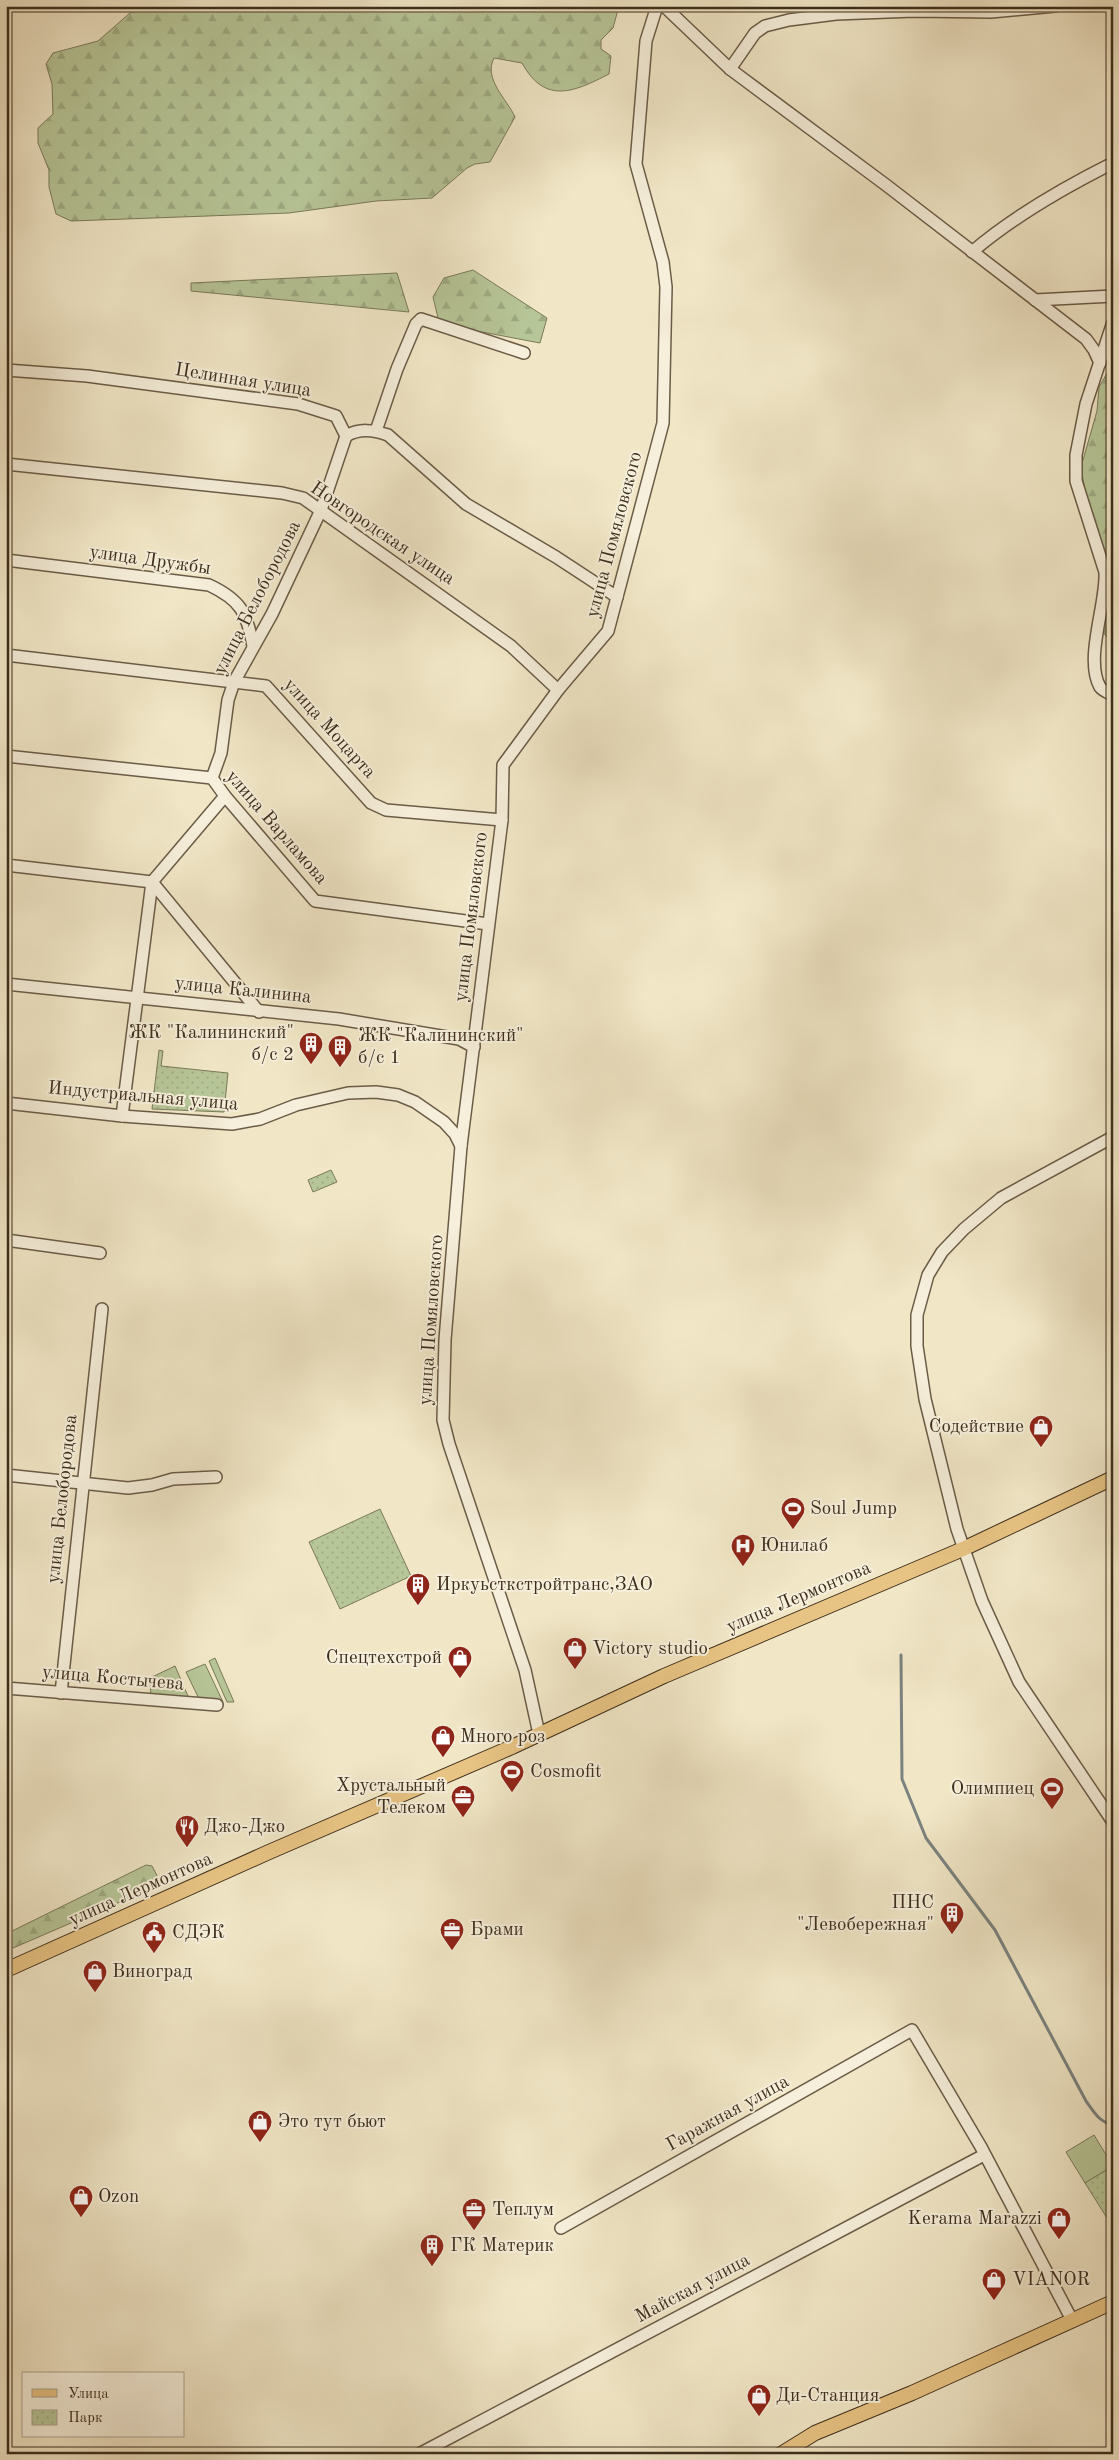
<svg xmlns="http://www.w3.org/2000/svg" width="1119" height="2460" viewBox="0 0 1119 2460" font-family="'Old Standard TT',serif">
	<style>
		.grass { fill: #b7c698; stroke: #7a7a5a }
		.forest { fill: url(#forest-firs); stroke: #7a7a5a }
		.park { fill: url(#park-dots); stroke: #7a7a5a }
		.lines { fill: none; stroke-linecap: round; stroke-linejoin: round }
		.stream { stroke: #7a8380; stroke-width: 3 }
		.minor-casing { stroke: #6b5c47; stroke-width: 14 }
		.major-casing { stroke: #3e2e1c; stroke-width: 16 }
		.minor { stroke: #f6efdb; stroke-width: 11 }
		.major { stroke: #e8c484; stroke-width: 14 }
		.labels { text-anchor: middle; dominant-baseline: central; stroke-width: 4; stroke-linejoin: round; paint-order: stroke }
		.street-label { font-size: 19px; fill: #3e2e1c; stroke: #f6efdb }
		.poi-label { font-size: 19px; fill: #3e2e1c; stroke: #f6efdb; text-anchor: start }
	</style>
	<defs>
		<pattern id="forest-firs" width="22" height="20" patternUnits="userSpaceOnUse" patternTransform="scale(1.25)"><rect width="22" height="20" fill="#b7c698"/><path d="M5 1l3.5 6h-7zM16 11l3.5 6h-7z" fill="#9eaa82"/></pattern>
		<pattern id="park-dots" width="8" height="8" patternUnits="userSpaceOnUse" patternTransform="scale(1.25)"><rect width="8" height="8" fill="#b7c698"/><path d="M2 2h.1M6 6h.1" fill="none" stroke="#9eaa82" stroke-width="1.8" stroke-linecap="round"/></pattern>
	</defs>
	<rect width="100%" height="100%" fill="#f1e7c7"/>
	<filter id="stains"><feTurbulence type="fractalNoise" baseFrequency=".004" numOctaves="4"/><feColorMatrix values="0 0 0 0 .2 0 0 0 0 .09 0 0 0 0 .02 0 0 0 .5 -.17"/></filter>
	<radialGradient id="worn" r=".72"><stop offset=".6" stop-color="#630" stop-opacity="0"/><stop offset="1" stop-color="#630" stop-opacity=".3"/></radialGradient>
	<g class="grass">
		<path d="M 215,1658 L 234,1702 L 227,1702 L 209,1661 Z"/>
		<path d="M 205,1664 L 223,1702 L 201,1703 L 186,1672 Z"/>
		<path d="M 175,1666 L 191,1703 L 151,1700 L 150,1678 Z"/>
		<path d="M 1094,2135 L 1113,2166 L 1085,2183 L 1066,2152 Z"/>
	</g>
	<g class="forest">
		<path d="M 148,6 L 619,6 L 613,28 L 601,40 L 601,49 L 611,56 L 609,74 C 574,92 545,105 522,63 L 494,58 C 483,79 507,99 515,117 L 490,162 L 475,164 L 467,168 L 432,198 L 376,201 L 289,213 L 71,221 L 56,214 L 49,187 L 49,170 L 38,143 L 38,128 L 53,114 L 52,84 L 46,64 L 53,53 L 98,41 L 130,13 Z"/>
		<path d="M 473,270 L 547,318 L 540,343 L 477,331 L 438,318 L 433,297 L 444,278 Z"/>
		<path d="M 397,273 L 409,312 L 191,291 L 191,283 Z"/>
		<path d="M 1113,363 L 1113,639 L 1109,640 L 1097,624 L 1112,572 L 1087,503 L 1081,467 L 1097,411 L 1099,387 Z"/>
		<path d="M 146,1865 L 152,1866 L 160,1881 L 157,1886 L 6,1951 L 6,1934 Z"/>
	</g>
	<g class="park">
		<path d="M 159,1050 L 163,1051 L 161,1066 L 228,1073 L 224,1112 L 152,1109 Z"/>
		<path d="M 331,1170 L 337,1182 L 313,1192 L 308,1180 Z"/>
		<path d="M 380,1509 L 411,1576 L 340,1609 L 309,1542 Z"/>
		<path d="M 1113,2166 L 1113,2215 L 1107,2218 L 1085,2183 Z"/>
	</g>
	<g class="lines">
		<path class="stream" d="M 901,1655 L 902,1779 L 926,1838 L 995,1930 L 1086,2101 C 1094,2112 1099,2122 1113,2125"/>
		<defs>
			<g id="minor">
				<path d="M 664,6 L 730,69 L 886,185 L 1086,339 L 1094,350 L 1100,363"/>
				<path d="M 730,69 L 755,33 L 765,26 L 789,20 L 836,14 L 914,11 L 991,12 L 1055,6"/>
				<path d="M 972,252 C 1014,216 1063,188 1113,163"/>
				<path d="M 1035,300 L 1113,296"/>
				<path d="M 1113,322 L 1086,404 L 1076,455 L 1076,481 L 1105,572 C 1107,603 1084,659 1100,687 C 1103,691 1109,693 1113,695"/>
				<path d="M 6,370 L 87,376 L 298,404 L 336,416 L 346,436"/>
				<path d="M 376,431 L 397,369 L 416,324 L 421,319 L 524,353"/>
				<path d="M 346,436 C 360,428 373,430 388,435 L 466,504 L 556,557 L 617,597"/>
				<path d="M 6,464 L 282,493 L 303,498 L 511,646 L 558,690"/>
				<path d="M 6,560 L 209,585 C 241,600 247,613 253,646"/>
				<path d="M 6,655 L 266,686 L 371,803 L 386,810 L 502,820"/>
				<path d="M 6,756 L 212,778 L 225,796 L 315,901 L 488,924"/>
				<path d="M 212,778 L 221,753 L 228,700 L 234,682 L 272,614 L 321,510 L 346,436"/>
				<path d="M 6,865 L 152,882 L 259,1012"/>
				<path d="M 6,984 L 339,1019 L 459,1039 L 474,1047"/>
				<path d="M 6,1103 L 122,1116 L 232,1124 L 260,1119 L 296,1105 L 348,1093 L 376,1092 L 398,1095 L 415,1102 L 444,1122 L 455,1134 L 461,1146"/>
				<path d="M 122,1116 L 152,882 L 225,796"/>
				<path d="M 1113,1137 L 1001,1198 L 964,1229 L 942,1252 L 928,1275 L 917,1315 L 917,1346 L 925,1399 L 957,1529 L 982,1601 L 1019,1682 L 1113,1822"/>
				<path d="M 6,1240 L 100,1253"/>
				<path d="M 6,1475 L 128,1488 L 152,1485 L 173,1479 L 216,1477"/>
				<path d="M 6,1688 L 217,1705"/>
				<path d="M 61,1693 L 102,1309"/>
				<path d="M 539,1734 L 525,1670 L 449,1444 L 443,1420 L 445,1340 L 461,1146 L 502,820 L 503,765 L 558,690 L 608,631 L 663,423 L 666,287 L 663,262 L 636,164 L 646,41 L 657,6"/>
				<path d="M 561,2228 L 912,2030 L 981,2147 L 1072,2320"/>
				<path d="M 419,2454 L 984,2155"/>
			</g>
			<g id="major">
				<path d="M 6,1970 L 269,1852 L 512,1747 L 664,1676 L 963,1549 L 1113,1478"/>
				<path d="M 781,2454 L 815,2433 L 912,2393 L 1113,2302"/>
			</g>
		</defs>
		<use href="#minor" class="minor-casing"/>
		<use href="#major" class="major-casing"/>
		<use href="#minor" class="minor"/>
		<use href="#major" class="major"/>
	</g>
	<defs>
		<symbol id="building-pin" viewBox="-11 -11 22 30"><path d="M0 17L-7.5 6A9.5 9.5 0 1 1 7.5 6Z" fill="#8f2418" stroke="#f6efdb"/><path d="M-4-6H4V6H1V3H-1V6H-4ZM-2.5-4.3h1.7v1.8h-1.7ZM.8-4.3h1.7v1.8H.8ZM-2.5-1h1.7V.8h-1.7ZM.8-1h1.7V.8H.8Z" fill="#fff"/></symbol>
		<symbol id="shop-pin" viewBox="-11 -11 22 30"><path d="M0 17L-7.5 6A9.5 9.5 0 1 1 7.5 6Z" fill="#8f2418" stroke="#f6efdb"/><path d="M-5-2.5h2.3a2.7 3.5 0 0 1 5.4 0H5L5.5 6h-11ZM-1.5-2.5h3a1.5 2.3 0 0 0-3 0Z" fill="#fff"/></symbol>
		<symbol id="stadium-pin" viewBox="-11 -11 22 30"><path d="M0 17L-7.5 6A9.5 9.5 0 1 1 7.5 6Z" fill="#8f2418" stroke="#f6efdb"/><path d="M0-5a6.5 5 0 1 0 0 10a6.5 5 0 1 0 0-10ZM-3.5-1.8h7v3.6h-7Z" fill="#fff"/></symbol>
		<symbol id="hospital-pin" viewBox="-11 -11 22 30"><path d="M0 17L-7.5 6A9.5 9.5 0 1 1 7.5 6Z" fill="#8f2418" stroke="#f6efdb"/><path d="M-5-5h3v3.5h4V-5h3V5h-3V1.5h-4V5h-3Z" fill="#fff"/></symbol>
		<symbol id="office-pin" viewBox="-11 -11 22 30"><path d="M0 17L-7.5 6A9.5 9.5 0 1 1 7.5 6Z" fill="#8f2418" stroke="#f6efdb"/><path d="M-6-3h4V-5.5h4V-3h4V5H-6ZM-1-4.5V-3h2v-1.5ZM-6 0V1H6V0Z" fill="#fff"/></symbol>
		<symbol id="restaurant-pin" viewBox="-11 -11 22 30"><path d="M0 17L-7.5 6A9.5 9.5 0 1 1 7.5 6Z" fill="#8f2418" stroke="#f6efdb"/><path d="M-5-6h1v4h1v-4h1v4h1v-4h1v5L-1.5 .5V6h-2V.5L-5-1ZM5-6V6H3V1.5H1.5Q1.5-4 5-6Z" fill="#fff"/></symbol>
		<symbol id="civic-pin" viewBox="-11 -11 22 30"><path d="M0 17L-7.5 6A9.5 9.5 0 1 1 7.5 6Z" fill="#8f2418" stroke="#f6efdb"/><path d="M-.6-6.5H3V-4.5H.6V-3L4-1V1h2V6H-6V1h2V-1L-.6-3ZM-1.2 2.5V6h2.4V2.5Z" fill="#fff"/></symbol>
	</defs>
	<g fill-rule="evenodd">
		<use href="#building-pin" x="297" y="1030" width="28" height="38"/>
		<use href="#building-pin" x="326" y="1033" width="28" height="38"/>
		<use href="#shop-pin" x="1027" y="1413" width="28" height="38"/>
		<use href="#stadium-pin" x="779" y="1495" width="28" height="38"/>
		<use href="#hospital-pin" x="729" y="1532" width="28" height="38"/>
		<use href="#building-pin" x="404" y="1571" width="28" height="38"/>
		<use href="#shop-pin" x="561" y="1635" width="28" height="38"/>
		<use href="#shop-pin" x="446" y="1644" width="28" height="38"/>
		<use href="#shop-pin" x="429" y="1723" width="28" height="38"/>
		<use href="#stadium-pin" x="498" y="1758" width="28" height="38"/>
		<use href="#stadium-pin" x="1038" y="1775" width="28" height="38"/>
		<use href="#office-pin" x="449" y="1783" width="28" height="38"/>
		<use href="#restaurant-pin" x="173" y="1813" width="28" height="38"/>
		<use href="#building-pin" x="938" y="1900" width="28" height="38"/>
		<use href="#office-pin" x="438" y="1916" width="28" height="38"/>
		<use href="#civic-pin" x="140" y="1919" width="28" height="38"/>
		<use href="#shop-pin" x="81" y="1958" width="28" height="38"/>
		<use href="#shop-pin" x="246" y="2108" width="28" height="38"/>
		<use href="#shop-pin" x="67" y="2183" width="28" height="38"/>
		<use href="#office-pin" x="460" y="2196" width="28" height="38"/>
		<use href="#shop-pin" x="1045" y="2205" width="28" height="38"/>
		<use href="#building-pin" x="418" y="2232" width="28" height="38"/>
		<use href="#shop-pin" x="980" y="2266" width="28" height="38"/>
		<use href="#shop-pin" x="745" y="2382" width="28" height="38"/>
	</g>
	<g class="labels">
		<g class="street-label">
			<text transform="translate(243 381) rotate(9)">Целинная улица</text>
			<text transform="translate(382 534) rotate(34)">Новгородская улица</text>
			<text transform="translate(615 535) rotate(-75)">улица Помяловского</text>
			<text transform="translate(150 561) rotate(8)">улица Дружбы</text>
			<text transform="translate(258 598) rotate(-63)">улица Белобородова</text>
			<text transform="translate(329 729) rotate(48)">улица Моцарта</text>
			<text transform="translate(276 828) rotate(49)">улица Варламова</text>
			<text transform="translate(472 917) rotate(-83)">улица Помяловского</text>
			<text transform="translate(243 991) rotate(6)">улица Калинина</text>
			<text transform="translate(143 1097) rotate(5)">Индустриальная улица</text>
			<text transform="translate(432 1320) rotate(-86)">улица Помяловского</text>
			<text transform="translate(63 1499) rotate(-84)">улица Белобородова</text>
			<text transform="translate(799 1598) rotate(-23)">улица Лермонтова</text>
			<text transform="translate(113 1679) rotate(5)">улица Костычева</text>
			<text transform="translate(141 1890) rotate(-24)">улица Лермонтова</text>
			<text transform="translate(728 2114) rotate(-29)">Гаражная улица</text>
			<text transform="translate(693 2289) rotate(-28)">Майская улица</text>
		</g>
		<g class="poi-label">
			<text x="294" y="1033" text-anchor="end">ЖК "Калининский"<tspan x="294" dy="22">б/с 2</tspan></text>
			<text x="358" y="1036">ЖК "Калининский"<tspan x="358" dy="22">б/с 1</tspan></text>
			<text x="1024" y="1427" text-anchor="end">Содействие</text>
			<text x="810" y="1509">Soul Jump</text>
			<text x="760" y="1546">Юнилаб</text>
			<text x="436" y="1585">Иркуьсткстройтранс,ЗАО</text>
			<text x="592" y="1649">Victory studio</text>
			<text x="442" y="1658" text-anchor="end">Спецтехстрой</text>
			<text x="460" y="1737">Много роз</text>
			<text x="530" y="1772">Cosmofit</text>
			<text x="446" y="1786" text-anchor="end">Хрустальный<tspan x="446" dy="22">Телеком</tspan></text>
			<text x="1034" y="1789" text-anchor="end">Олимпиец</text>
			<text x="204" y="1827">Джо-Джо</text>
			<text x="934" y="1903" text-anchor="end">ПНС<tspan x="934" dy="22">"Левобережная"</tspan></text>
			<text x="470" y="1930">Брами</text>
			<text x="172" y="1933">СДЭК</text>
			<text x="112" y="1972">Виноград</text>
			<text x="278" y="2122">Это тут бьют</text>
			<text x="98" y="2197">Ozon</text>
			<text x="492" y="2210">Теплум</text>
			<text x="1042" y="2219" text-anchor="end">Kerama Marazzi</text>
			<text x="450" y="2246">ГК Материк</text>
			<text x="1012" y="2280">VIANOR</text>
			<text x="776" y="2396">Ди-Станция</text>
		</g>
	</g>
	<rect width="1119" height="2460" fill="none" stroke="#f1e7c7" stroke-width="25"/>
	<rect x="8" y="8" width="1104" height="2445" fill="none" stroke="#3e2e1c" stroke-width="2.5"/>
	<rect x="12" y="12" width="1094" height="2435" fill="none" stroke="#3e2e1c"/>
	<rect x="22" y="2372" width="162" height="65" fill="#f6efdb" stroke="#aca28f"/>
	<rect x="32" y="2389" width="25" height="8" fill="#e8c484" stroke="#aca28f"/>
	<text x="68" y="2398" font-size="15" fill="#3e2e1c">Улица</text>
	<rect x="32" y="2410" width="25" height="15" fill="url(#park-dots)" stroke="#aca28f"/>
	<text x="68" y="2422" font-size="15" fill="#3e2e1c">Парк</text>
	<rect width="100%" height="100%" filter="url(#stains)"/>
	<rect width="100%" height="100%" fill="url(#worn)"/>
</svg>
